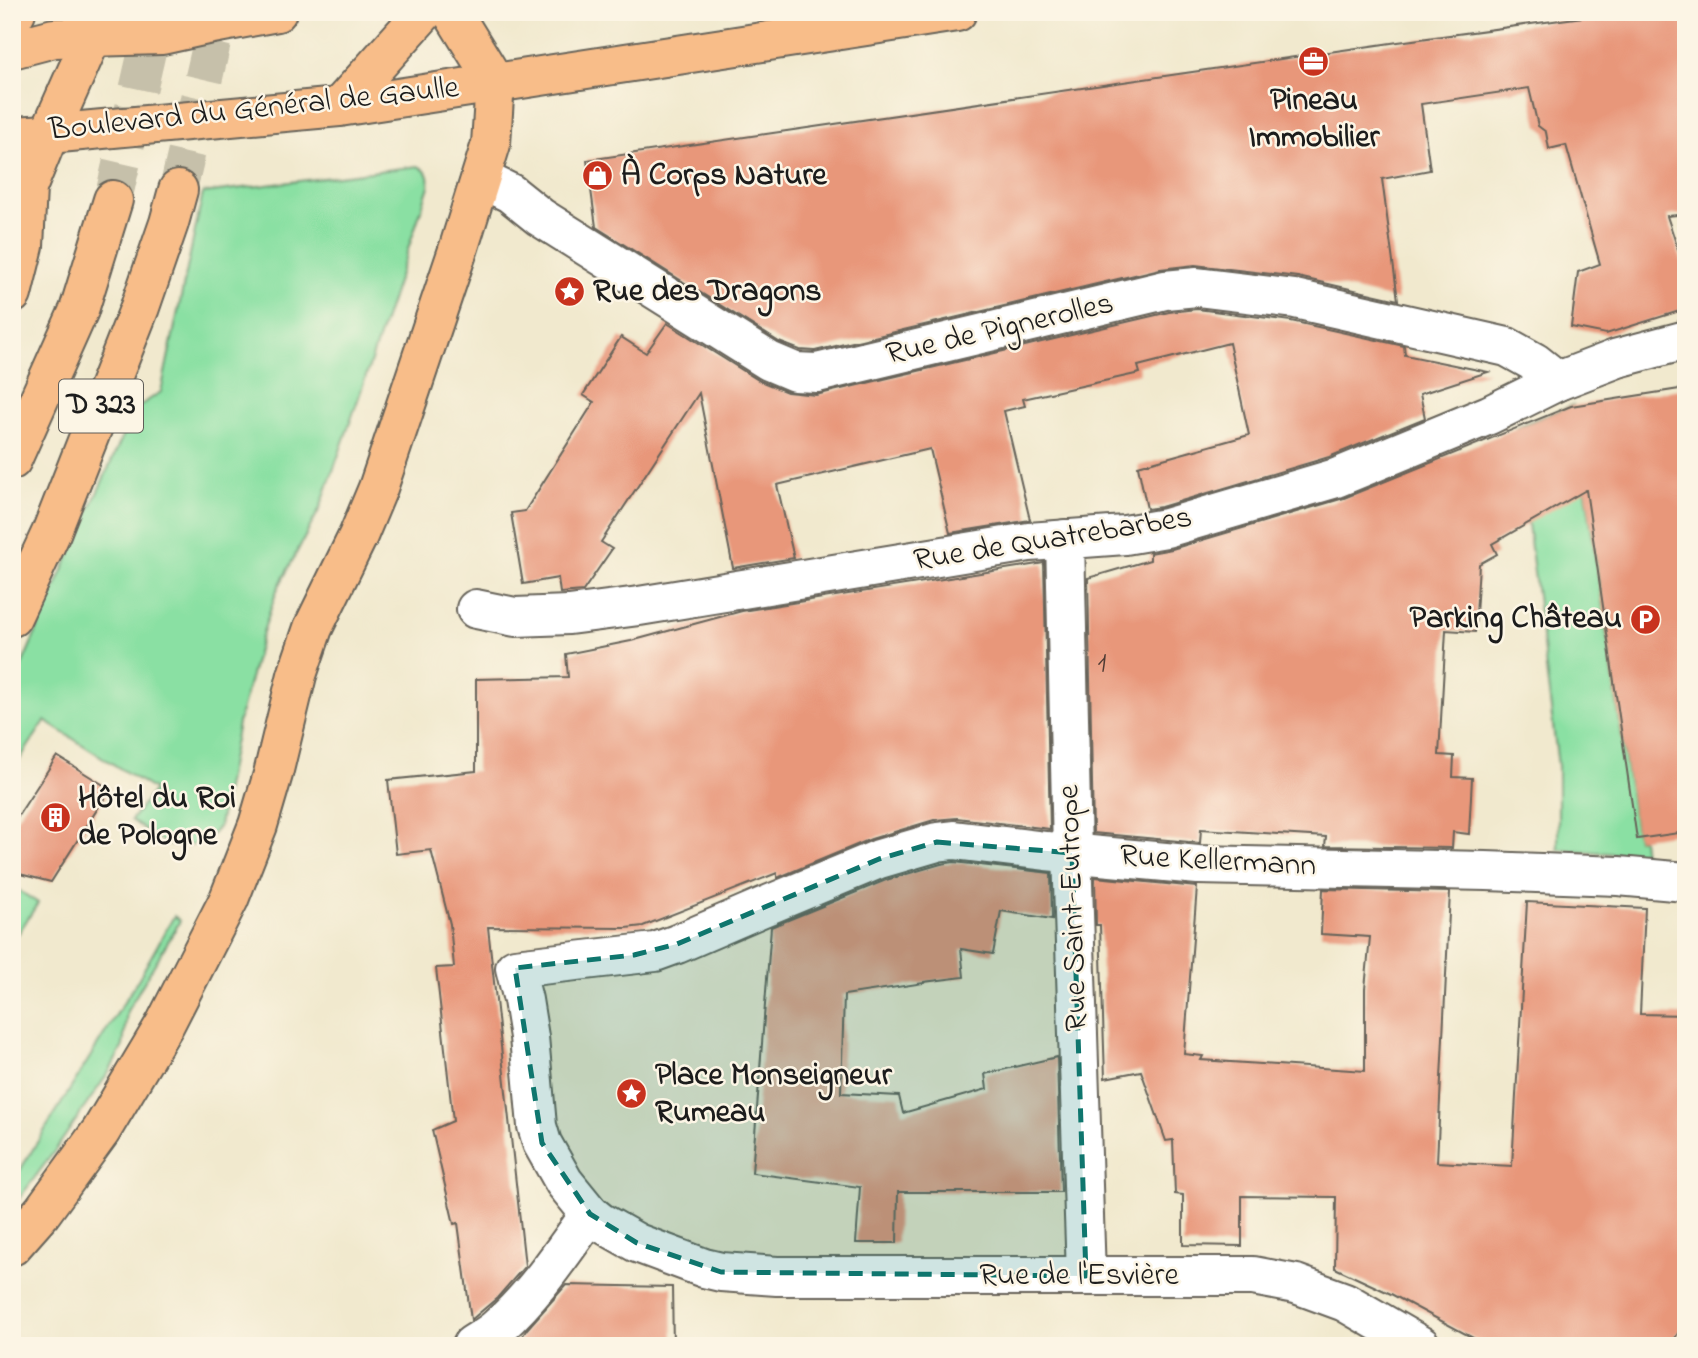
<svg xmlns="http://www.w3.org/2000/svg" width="1698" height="1358" viewBox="0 0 1698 1358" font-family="'Indie Flower',sans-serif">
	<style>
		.green { fill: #8ae0a3; stroke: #537e60; stroke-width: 2 }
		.building { fill: #e8977a }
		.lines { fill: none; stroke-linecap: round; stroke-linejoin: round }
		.highway-tunnel { stroke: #c6c0aa; stroke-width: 38; stroke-dasharray: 38 19; stroke-linecap: butt }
		.minor-casing { stroke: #67645a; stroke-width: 42 }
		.major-casing { stroke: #67645a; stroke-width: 42 }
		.highway-casing { stroke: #67645a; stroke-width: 42 }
		.minor { stroke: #fff; stroke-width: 38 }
		.major { stroke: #f8bd89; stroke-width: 38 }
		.highway { stroke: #f8bd89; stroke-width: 38 }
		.marked { fill: #0f766e; fill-opacity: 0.2; stroke: #0f766e; stroke-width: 5; stroke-dasharray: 14 9; stroke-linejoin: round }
		.labels { text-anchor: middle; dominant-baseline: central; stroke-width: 5; stroke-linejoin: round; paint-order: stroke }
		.number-label { font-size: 28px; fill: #4f3b34 }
		.shield { fill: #fcf5e5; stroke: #5f5d58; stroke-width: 2 }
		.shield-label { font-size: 30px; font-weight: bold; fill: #1c1c1c }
		.poi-label { font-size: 32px; font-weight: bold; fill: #1c1c1c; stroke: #fcf5e5; text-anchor: start }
		.street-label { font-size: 32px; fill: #1c1c1c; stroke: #fcf5e5 }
	</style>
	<rect width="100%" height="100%" fill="#fcf5e5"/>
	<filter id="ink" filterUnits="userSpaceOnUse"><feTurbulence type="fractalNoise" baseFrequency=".0143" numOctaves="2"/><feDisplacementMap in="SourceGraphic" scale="14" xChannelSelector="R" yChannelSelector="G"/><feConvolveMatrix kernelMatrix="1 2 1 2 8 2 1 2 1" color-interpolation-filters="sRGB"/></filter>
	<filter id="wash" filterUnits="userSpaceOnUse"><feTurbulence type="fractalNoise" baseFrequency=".00686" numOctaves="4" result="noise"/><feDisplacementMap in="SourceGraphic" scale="28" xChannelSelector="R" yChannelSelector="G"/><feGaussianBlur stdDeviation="1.57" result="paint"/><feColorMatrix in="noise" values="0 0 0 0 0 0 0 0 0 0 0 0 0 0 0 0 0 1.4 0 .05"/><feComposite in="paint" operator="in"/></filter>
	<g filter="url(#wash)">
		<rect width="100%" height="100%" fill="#f1e9ce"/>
		<g class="green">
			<path d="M 418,166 C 427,170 429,176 429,186 L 361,391 L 320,508 L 277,590 L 262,635 L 238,723 L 219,826 L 208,839 L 193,845 L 181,846 L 168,845 L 131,820 L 154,790 L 45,721 L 12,771 L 12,688 L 75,542 L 135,409 L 161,392 L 203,193 Z"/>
			<path d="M 1573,405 L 1637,839 L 1642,839 L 1644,856 L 1558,849 L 1558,766 L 1516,427 Z"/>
			<path d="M 12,886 L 38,903 L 12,943 Z"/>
			<path d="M 174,916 L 180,921 L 127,1011 L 123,1046 L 109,1072 L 56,1149 L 12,1208 L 12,1183 L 139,978 Z"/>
		</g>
		<g id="blocks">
			<g class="building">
				<path d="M 1620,12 L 1686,12 L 1686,214 L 1667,216 L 1686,273 L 1686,309 L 1606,334 L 1571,327 L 1578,272 L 1600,264 L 1566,145 L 1549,149 L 1546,132 L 1538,126 L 1529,88 L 1421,104 L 1430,170 L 1382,179 L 1398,300 L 1298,277 L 1195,265 L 1160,269 L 815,351 L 800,350 L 779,342 L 596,227 L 587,160 L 1398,42 Z"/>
				<path d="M 1197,309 L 1291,321 L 1404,346 L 1405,355 L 1488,372 L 1420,394 L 1425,418 L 1329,457 L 1161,507 L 1147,509 L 1138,466 L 1249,435 L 1229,343 L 1138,366 L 1140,373 L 1023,399 L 1025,406 L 1004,411 L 1030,520 L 950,533 L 930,449 L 777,485 L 794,558 L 733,568 L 699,393 L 601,542 L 612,549 L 583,591 L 560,593 L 558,578 L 523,584 L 511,513 L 525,511 L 594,402 L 583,395 L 621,337 L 646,353 L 667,323 L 760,381 L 787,392 L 816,395 L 1169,312 Z"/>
				<path d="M 1686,388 L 1686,832 L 1637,839 L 1586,490 L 1492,544 L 1497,554 L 1479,564 L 1475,632 L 1446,630 L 1439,755 L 1454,756 L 1453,777 L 1472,778 L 1469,834 L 1453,832 L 1452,848 L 1325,846 L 1326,837 L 1201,829 L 1200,843 L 1093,833 L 1088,578 L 1150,560 L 1150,553 L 1172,549 L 1344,498 L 1571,406 Z"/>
				<path d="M 1044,563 L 1050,829 L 957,818 L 934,820 L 871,839 L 777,878 L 777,873 L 643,926 L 626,928 L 488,927 L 525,1266 L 497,1298 L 471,1320 L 458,1223 L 454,1224 L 432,1130 L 453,1121 L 436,968 L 454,967 L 450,924 L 431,850 L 396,854 L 388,780 L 476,771 L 476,679 L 568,677 L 566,654 L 631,641 L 742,611 Z"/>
				<path d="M 57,756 L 110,789 L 51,882 L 12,872 L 12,825 Z"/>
				<path d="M 954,862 L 1051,873 L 1052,919 L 1001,911 L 993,954 L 961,949 L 964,977 L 924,982 L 924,983 L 844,995 L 841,1093 L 899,1096 L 903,1113 L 987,1089 L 985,1074 L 1057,1057 L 1061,1192 L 898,1192 L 897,1243 L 856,1243 L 860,1187 L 752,1173 L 771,927 L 886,880 L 941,864 Z"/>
				<path d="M 1095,877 L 1197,887 L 1184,1054 L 1203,1056 L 1201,1060 L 1365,1071 L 1365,989 L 1370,937 L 1321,934 L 1323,889 L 1450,892 L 1437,1162 L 1512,1166 L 1527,902 L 1645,908 L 1640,1014 L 1686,1015 L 1686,1318 L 1671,1346 L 1488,1346 L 1391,1294 L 1335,1268 L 1336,1197 L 1242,1196 L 1242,1246 L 1183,1245 L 1183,1195 L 1175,1194 L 1173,1140 L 1166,1141 L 1141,1071 L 1105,1078 L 1100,925 L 1096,925 Z"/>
				<path d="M 566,1285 L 672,1287 L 673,1346 L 516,1346 L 527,1329 Z"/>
			</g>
		</g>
	</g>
	<g filter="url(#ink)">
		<use href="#blocks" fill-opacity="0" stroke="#67645a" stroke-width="2"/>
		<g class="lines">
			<g class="highway-tunnel">
				<path d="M 178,190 L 219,12"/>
				<path d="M 113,200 L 156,12"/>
			</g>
			<defs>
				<g id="minor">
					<path d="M 481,179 L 510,193 L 540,217 L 769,361 L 795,372 L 817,373 L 1165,290 L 1197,287 L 1295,299 L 1507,347 L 1534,362 L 1558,381"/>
					<path d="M 1065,539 L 1072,853 L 1086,1276"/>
					<path d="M 476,609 L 515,617 L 569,615 L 639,606 L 1029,542 L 1125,535 L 1166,528 L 1336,478 L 1489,415 L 1558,381 L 1618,358 L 1686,340"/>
					<path d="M 472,1345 C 481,1339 491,1334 499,1326 C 535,1294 562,1253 590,1214"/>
					<path d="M 1421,1346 L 1345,1302 L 1296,1284 L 1253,1276 L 777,1276 L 721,1272 L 704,1268 L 637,1243 L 600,1222 L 590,1214 L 564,1182 L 542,1143 L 537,1126 L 529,1037 L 523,1000 L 515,968 L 655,952 L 677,944 L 763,907 L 879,859 L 937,842 L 954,840 L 1046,851 L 1198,865 L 1486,871 L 1618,876 L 1686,882"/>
				</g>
				<g id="major">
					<path d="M 452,12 L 495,82"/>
					<path d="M 12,16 L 16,12"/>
					<path d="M 12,49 L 54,38 L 162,35 L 207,25 L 277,12"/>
					<path d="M 339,107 L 424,12"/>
					<path d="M 49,134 L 92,37 L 97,16"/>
					<path d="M 12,136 L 49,134 L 339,107 L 957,12"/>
				</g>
				<g id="highway">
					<path d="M 12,294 L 24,246 L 27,188 L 49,134"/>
					<path d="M 12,460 L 79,310 L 113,200"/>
					<path d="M 12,617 L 51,533 L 140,307 L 169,223 L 178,190"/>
					<path d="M 12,1246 L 42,1212 L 101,1131 L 165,1024 L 229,899 L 258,825 L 273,774 L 297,675 L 313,628 L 358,536 L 378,488 L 459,247 L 491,144 L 495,82"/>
				</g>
			</defs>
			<use href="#minor" class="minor-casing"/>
			<use href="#major" class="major-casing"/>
			<use href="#highway" class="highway-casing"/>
			<use href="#minor" class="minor"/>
			<use href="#major" class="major"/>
			<use href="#highway" class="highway"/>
		</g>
	</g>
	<path class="marked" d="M 937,842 L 1072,853 L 1086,1276 L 721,1272 L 637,1243 L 590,1214 L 542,1143 L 515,968 L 634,955 L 677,944 L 879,859 Z"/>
	<defs>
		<symbol id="office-disc" viewBox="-11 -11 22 22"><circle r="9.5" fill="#c8321e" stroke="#fcf5e5"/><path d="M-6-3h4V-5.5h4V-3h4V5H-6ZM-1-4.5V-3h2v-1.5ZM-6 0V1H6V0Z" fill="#fff"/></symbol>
		<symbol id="shop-disc" viewBox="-11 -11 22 22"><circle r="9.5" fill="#c8321e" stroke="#fcf5e5"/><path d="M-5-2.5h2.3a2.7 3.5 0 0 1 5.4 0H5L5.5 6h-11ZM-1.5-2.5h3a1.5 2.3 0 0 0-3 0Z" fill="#fff"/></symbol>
		<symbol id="sight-disc" viewBox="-11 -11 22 22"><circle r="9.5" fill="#c8321e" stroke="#fcf5e5"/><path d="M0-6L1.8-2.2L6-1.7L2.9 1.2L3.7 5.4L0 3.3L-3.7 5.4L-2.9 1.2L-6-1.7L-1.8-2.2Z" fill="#fff"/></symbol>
		<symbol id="parking-disc" viewBox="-11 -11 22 22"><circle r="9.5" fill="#c8321e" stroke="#fcf5e5"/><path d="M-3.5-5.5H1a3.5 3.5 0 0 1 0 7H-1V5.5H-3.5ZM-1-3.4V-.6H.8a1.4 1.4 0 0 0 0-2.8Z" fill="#fff"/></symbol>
		<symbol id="building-disc" viewBox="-11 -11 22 22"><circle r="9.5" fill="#c8321e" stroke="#fcf5e5"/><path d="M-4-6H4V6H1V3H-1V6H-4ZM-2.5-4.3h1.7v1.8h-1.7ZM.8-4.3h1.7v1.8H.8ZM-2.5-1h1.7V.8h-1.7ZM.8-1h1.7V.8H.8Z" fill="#fff"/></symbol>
	</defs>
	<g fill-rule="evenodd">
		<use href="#office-disc" x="1296" y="44" width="35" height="35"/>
		<use href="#shop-disc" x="580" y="158" width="35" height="35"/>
		<use href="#sight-disc" x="552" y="274" width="35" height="35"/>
		<use href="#parking-disc" x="1628" y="602" width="35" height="35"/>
		<use href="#building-disc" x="38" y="800" width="35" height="35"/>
		<use href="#sight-disc" x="614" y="1076" width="35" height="35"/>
	</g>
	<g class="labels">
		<g class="number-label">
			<text x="1102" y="664">1</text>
		</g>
		<rect class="shield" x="59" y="379.5" width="84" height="53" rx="5"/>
		<g class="shield-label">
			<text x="101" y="406">D 323</text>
		</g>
		<g class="poi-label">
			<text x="1314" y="101" text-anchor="middle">Pineau<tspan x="1314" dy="37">Immobilier</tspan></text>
			<text x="621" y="176">À Corps Nature</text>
			<text x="593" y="292">Rue des Dragons</text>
			<text x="1622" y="619" text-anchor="end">Parking Château</text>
			<text x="78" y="799">Hôtel du Roi<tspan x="78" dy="37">de Pologne</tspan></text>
			<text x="655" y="1076">Place Monseigneur<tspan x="655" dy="37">Rumeau</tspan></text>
		</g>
		<g class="street-label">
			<text transform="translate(254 110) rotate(-6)">Boulevard du Général de Gaulle</text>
			<text transform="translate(1000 330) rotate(-13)">Rue de Pignerolles</text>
			<text transform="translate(1053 540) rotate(-9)">Rue de Quatrebarbes</text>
			<text transform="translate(1218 862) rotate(3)">Rue Kellermann</text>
			<text transform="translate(1074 908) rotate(-92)">Rue Saint-Eutrope</text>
			<text x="1079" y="1276">Rue de l'Esvière</text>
		</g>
	</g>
	<rect width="1698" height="1358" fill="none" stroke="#fcf5e5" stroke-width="42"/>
</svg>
